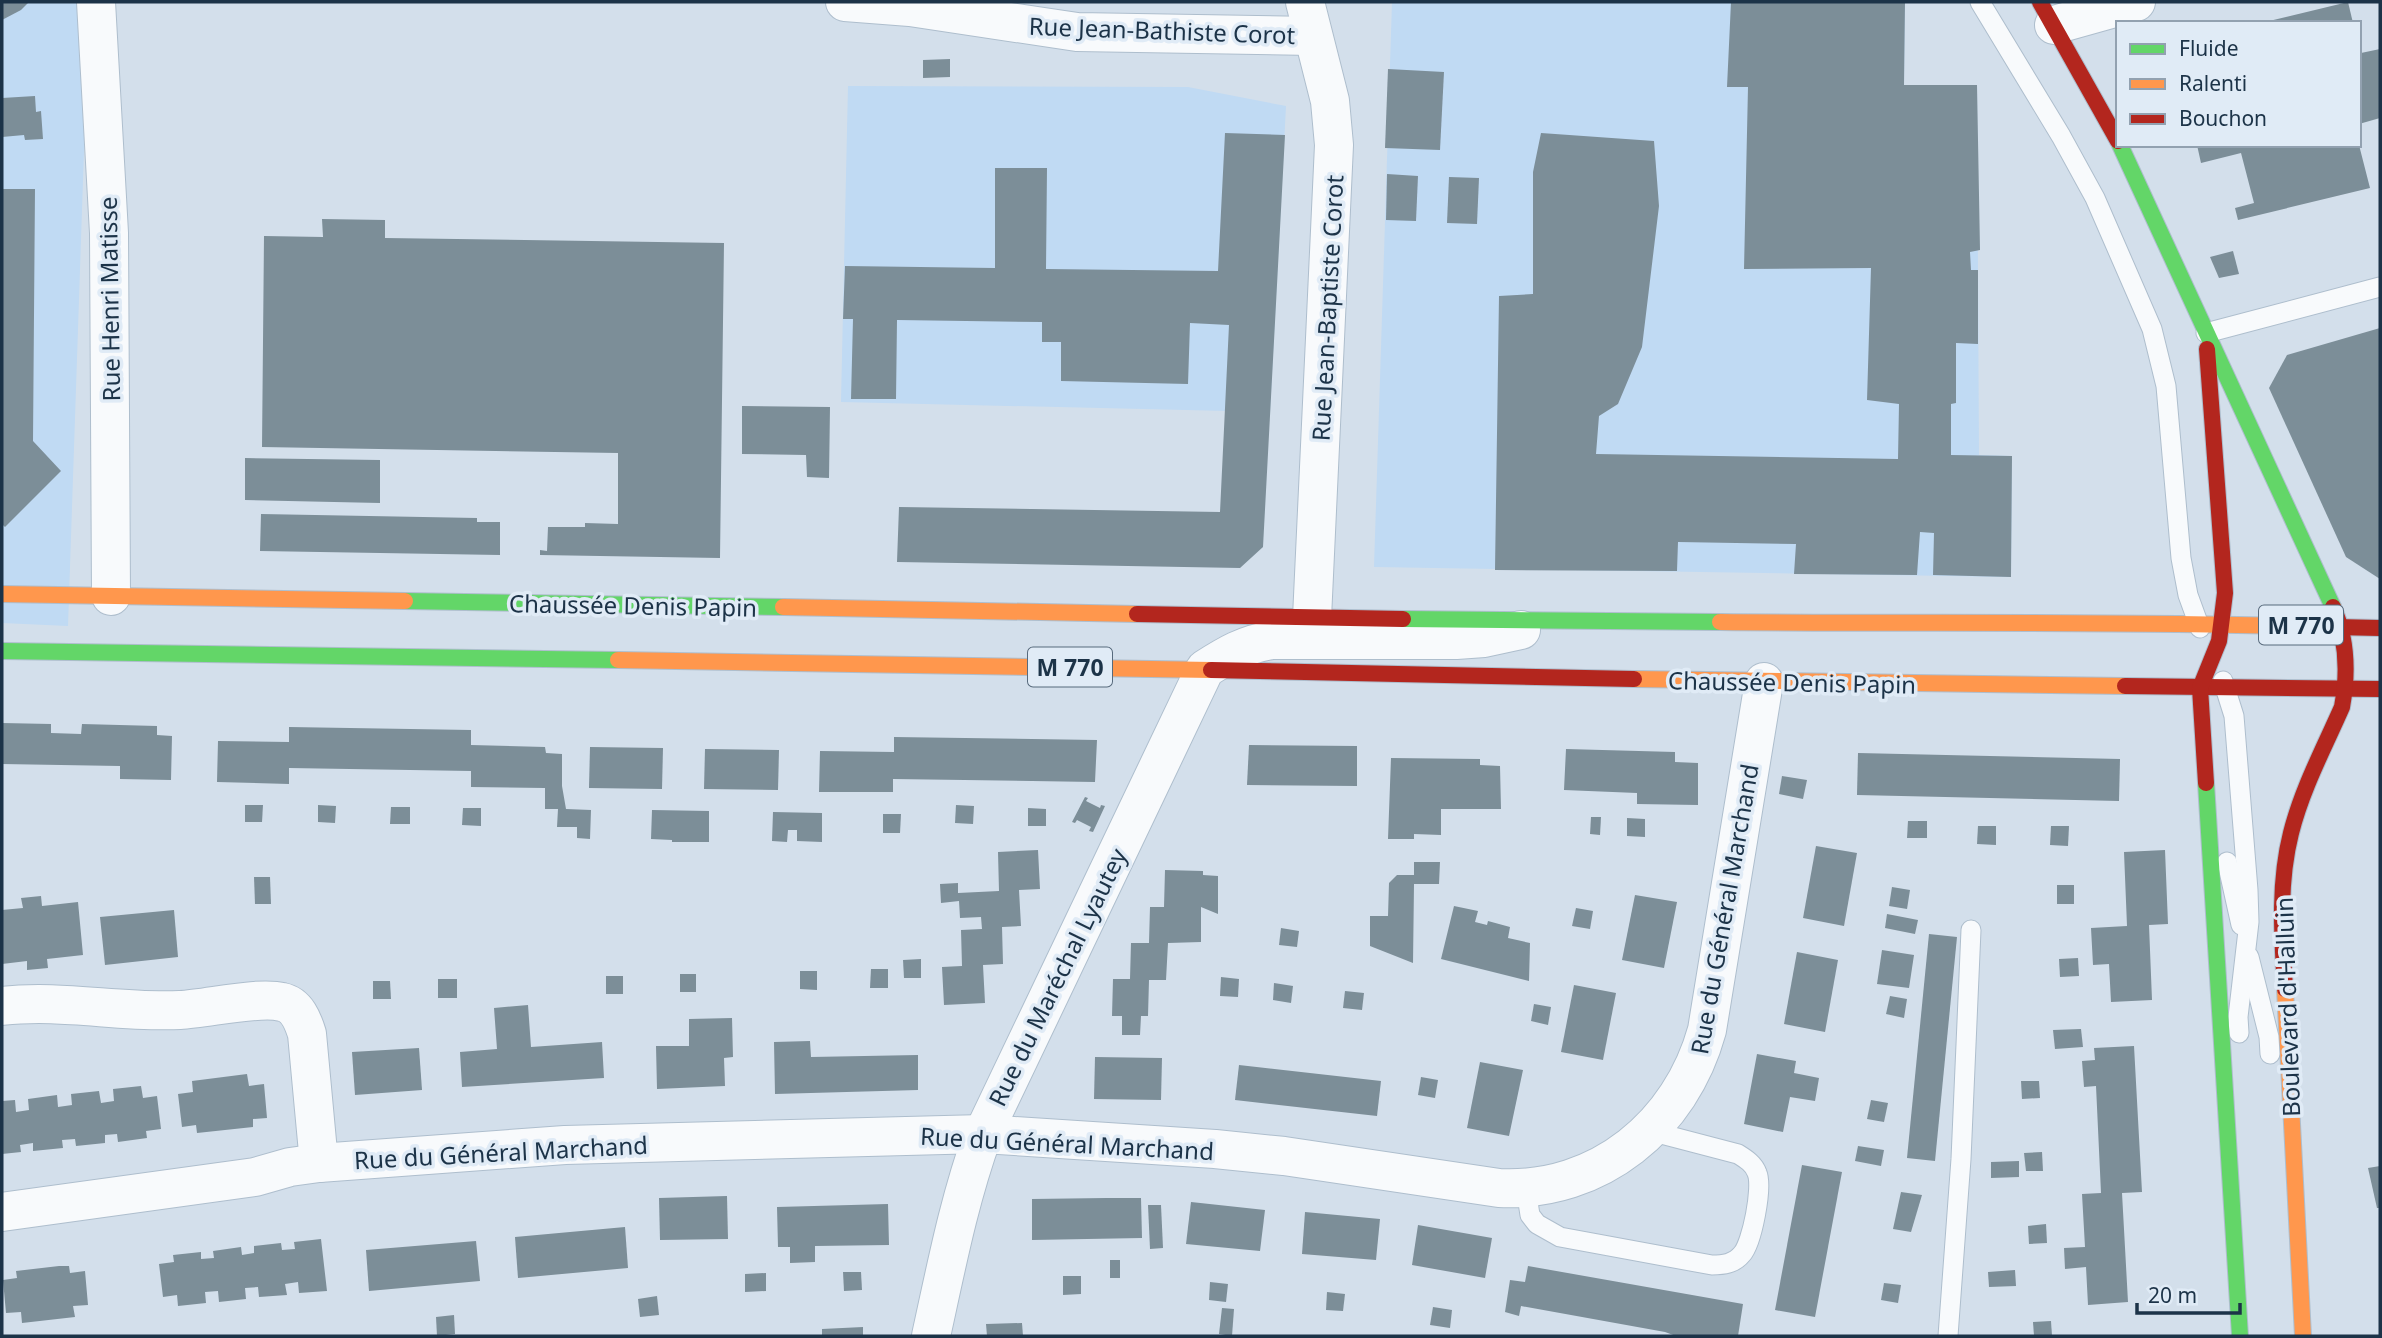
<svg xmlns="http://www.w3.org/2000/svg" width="2382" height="1338" viewBox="0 0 2382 1338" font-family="'Noto Sans',sans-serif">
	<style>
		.built { fill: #c0daf3 }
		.building { fill: #7c8e98 }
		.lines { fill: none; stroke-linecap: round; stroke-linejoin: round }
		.lane-casing { stroke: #aebecd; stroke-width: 21 }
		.street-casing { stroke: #aebecd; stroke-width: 40 }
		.fast-casing { stroke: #aebecd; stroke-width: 18 }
		.slow-casing { stroke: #aebecd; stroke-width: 18 }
		.jam-casing { stroke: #aebecd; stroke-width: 18 }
		.lane { stroke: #f8fafc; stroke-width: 19 }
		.street { stroke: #f8fafc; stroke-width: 38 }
		.fast { stroke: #63d668; stroke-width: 16 }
		.slow { stroke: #ff974d; stroke-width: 16 }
		.jam { stroke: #b3261e; stroke-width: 16 }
		.labels { text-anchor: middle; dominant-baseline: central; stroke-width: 7; stroke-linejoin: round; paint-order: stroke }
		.shield { fill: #e0ebf6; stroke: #576a7c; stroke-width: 2 }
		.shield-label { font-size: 23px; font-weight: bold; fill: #1c3348 }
		.street-label { font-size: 24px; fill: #1c3348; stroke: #e0ebf6 }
	</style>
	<rect width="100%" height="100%" fill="#d3dfeb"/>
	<g class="built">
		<path d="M 2,2 L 89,2 L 68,626 L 2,623 Z"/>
		<path d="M 1392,2 L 1905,2 L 1904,85 L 1977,85 L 1979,455 L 2012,456 L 2011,577 L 1374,567 Z"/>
		<path d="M 848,86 L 1188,87 L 1286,106 L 1270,412 L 841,402 Z"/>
	</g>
	<g class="building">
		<path d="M 2,2 L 29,2 L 21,10 L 2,20 Z"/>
		<path d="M 1731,2 L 1905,2 L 1904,85 L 1977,85 L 1980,250 L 1970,252 L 1971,270 L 1978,270 L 1978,344 L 1956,343 L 1956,403 L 1951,404 L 1951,455 L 2012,456 L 2011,577 L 1933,575 L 1934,533 L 1920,532 L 1917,575 L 1794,574 L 1796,544 L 1678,542 L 1677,571 L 1495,570 L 1499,296 L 1533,294 L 1533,172 L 1541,133 L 1654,141 L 1659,206 L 1642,347 L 1618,404 L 1599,416 L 1596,454 L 1898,459 L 1899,404 L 1867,400 L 1871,268 L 1744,269 L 1748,87 L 1727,87 Z"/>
		<path d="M 2348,2 L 2353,23 L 2265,23 L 2265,22 Z"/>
		<path d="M 2359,49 L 2361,53 L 2380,49 L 2380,118 L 2359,124 Z"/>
		<path d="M 950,59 L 950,77 L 923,78 L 923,60 Z"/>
		<path d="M 1388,69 L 1444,72 L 1440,150 L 1385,148 Z"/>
		<path d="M 35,96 L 36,112 L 41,111 L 43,139 L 25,140 L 24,135 L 2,137 L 2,98 Z"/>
		<path d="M 1225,133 L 1285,135 L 1263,547 L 1240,568 L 897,562 L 899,507 L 1220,512 L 1229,325 L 1190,323 L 1188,384 L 1061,381 L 1061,342 L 1042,342 L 1042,322 L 897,320 L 896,399 L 851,399 L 853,319 L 843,319 L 845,266 L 995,268 L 995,168 L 1047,168 L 1046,269 L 1218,271 Z"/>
		<path d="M 2197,145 L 2359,145 L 2370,188 L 2238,220 L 2235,208 L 2254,203 L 2241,153 L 2201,163 Z"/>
		<path d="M 1387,174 L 1418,176 L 1416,221 L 1386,220 Z"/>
		<path d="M 1449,177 L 1479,178 L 1477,224 L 1447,223 Z"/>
		<path d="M 2,189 L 35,189 L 33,441 L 61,471 L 5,527 L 2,524 Z"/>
		<path d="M 322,219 L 385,220 L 385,238 L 724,243 L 720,558 L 540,555 L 540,550 L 547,551 L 548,527 L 585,527 L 585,523 L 618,524 L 618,453 L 262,447 L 264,236 L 323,237 Z"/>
		<path d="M 2233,251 L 2239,274 L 2219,278 L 2210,257 Z"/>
		<path d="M 2380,328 L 2380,579 L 2346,557 L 2269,388 L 2287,355 Z"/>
		<path d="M 742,406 L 830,407 L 829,478 L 807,477 L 806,455 L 742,454 Z"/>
		<path d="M 245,458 L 380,460 L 380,503 L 245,500 Z"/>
		<path d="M 261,514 L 477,518 L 477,522 L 500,522 L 500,555 L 260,551 Z"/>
		<path d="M 2,723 L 51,724 L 51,733 L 81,734 L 82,724 L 157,726 L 157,735 L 172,736 L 171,780 L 120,779 L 120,766 L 2,764 Z"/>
		<path d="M 289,727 L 471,730 L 471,745 L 545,747 L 546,753 L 562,754 L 562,786 L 566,809 L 591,810 L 590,839 L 577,838 L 577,827 L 557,827 L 558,809 L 545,809 L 545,788 L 471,787 L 471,771 L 289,768 L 289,784 L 217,782 L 218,741 L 289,742 Z"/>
		<path d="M 894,737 L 1097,740 L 1095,782 L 893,779 L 893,792 L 819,792 L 820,751 L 894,752 Z"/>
		<path d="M 1249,745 L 1357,746 L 1357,786 L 1247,785 Z"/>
		<path d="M 590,747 L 663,748 L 662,789 L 589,788 Z"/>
		<path d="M 705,749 L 779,750 L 778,790 L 704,789 Z"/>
		<path d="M 1566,749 L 1675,752 L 1675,762 L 1698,763 L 1698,805 L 1637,804 L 1637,793 L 1564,790 Z"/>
		<path d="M 1858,753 L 2120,759 L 2119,801 L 1857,795 Z"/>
		<path d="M 1391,758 L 1480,759 L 1480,765 L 1500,766 L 1501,809 L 1441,809 L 1441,835 L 1414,834 L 1414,839 L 1388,839 Z"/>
		<path d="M 1782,776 L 1807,780 L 1803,799 L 1779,794 Z"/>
		<path d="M 1085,797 L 1088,798 L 1086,801 L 1100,808 L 1101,805 L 1105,806 L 1093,832 L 1089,831 L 1091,827 L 1077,820 L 1075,823 L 1072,822 Z"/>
		<path d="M 245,805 L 263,805 L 262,822 L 245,822 Z"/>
		<path d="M 318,805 L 336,806 L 335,823 L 318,822 Z"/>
		<path d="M 956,805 L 974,806 L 973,824 L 955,823 Z"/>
		<path d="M 391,807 L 410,807 L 410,824 L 390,824 Z"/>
		<path d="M 463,808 L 481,808 L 481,826 L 462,825 Z"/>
		<path d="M 1028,808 L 1046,809 L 1046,826 L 1028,826 Z"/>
		<path d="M 652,810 L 709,811 L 709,842 L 672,842 L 672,840 L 651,839 Z"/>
		<path d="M 773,812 L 822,813 L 822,842 L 797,841 L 797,830 L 788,830 L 787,842 L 772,841 Z"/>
		<path d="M 883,814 L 901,814 L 900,833 L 883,833 Z"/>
		<path d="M 1591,817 L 1601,817 L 1600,835 L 1590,834 Z"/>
		<path d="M 1627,818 L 1645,819 L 1645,837 L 1627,836 Z"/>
		<path d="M 1908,821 L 1927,821 L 1927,838 L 1907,838 Z"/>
		<path d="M 1978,826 L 1996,826 L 1996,845 L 1977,844 Z"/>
		<path d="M 2051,826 L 2069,826 L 2068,846 L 2050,845 Z"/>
		<path d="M 1816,846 L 1857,853 L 1844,926 L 1803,918 Z"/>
		<path d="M 1038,850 L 1040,889 L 1019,890 L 1021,926 L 1002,927 L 1003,964 L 983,965 L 985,1003 L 944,1005 L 942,967 L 962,966 L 961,930 L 982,929 L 981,917 L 960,918 L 959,901 L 941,903 L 940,884 L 958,883 L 958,893 L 999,891 L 998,852 Z"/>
		<path d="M 2165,850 L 2168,924 L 2149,925 L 2152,1000 L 2111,1002 L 2109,964 L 2093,965 L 2091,928 L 2127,926 L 2124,852 Z"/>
		<path d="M 1414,862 L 1440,862 L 1439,884 L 1414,884 L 1413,963 L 1370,946 L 1370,916 L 1388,916 L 1389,883 L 1397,875 L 1414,875 Z"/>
		<path d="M 1165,870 L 1203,871 L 1203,875 L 1218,876 L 1218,914 L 1201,907 L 1201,942 L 1168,943 L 1166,980 L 1149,980 L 1148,1016 L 1141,1016 L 1140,1035 L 1122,1035 L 1122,1016 L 1112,1016 L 1113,979 L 1130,979 L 1131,943 L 1149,943 L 1150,907 L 1164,907 Z"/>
		<path d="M 254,877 L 270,877 L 271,904 L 255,904 Z"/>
		<rect x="2057" y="885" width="17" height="19"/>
		<path d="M 1892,887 L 1910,890 L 1907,909 L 1889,906 Z"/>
		<path d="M 1635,895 L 1677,902 L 1664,968 L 1622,960 Z"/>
		<path d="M 41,896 L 42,906 L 78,902 L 83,955 L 47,959 L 48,968 L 27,970 L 27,961 L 2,964 L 2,910 L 23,908 L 21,898 Z"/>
		<path d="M 1454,906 L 1478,911 L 1475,922 L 1487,925 L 1488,921 L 1510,927 L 1508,938 L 1530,943 L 1529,981 L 1441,959 Z"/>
		<path d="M 1576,908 L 1593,911 L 1590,929 L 1572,926 Z"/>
		<path d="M 174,910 L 178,957 L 105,965 L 100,917 Z"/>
		<path d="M 1887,914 L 1918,920 L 1915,934 L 1885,928 Z"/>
		<path d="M 1281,928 L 1299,931 L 1297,947 L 1279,945 Z"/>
		<path d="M 1929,934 L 1957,937 L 1935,1161 L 1907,1158 Z"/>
		<path d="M 1882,950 L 1914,955 L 1909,988 L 1877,984 Z"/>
		<path d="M 1797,952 L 1838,960 L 1825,1032 L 1784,1024 Z"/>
		<path d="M 2078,958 L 2079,976 L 2060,977 L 2059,959 Z"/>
		<path d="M 921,959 L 921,978 L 904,978 L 903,960 Z"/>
		<path d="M 871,969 L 888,969 L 888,988 L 870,988 Z"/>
		<path d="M 800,971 L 817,971 L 817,990 L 800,989 Z"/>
		<rect x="680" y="974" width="16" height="18"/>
		<rect x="606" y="976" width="17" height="18"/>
		<path d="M 1221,977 L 1239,979 L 1238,997 L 1220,996 Z"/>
		<rect x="438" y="979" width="19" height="19"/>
		<path d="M 373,981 L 390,981 L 391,999 L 373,999 Z"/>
		<path d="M 1274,983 L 1293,986 L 1291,1003 L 1273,1000 Z"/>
		<path d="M 1574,985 L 1616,993 L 1603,1060 L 1561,1052 Z"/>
		<path d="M 1345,991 L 1364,993 L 1362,1010 L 1343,1008 Z"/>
		<path d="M 1890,996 L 1907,999 L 1904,1018 L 1886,1014 Z"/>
		<path d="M 1534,1004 L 1551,1007 L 1548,1025 L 1531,1021 Z"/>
		<path d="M 528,1005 L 531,1047 L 602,1042 L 604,1078 L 462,1087 L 460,1052 L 497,1049 L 494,1008 Z"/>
		<path d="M 732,1018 L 733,1057 L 724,1058 L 725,1086 L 657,1089 L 656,1046 L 689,1046 L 689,1019 Z"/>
		<path d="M 2081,1029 L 2083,1047 L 2055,1049 L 2053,1030 Z"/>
		<path d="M 810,1041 L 811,1057 L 918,1055 L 918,1090 L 775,1094 L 774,1042 Z"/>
		<path d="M 2134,1046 L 2142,1192 L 2122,1193 L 2128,1302 L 2088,1305 L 2086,1267 L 2065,1269 L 2064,1248 L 2085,1247 L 2082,1194 L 2101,1193 L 2096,1086 L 2084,1087 L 2082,1061 L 2095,1060 L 2094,1048 Z"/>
		<path d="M 419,1048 L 422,1090 L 355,1095 L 352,1052 Z"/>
		<path d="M 1757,1054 L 1796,1061 L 1794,1073 L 1819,1078 L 1815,1101 L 1790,1097 L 1783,1132 L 1744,1124 Z"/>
		<path d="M 1095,1057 L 1162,1058 L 1161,1100 L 1094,1099 Z"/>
		<path d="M 1480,1062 L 1523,1070 L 1509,1136 L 1467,1128 Z"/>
		<path d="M 1239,1065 L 1381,1081 L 1377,1116 L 1235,1100 Z"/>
		<path d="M 247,1074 L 249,1086 L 264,1084 L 267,1118 L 253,1119 L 253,1127 L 197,1133 L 196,1125 L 182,1127 L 178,1094 L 193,1092 L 192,1081 Z"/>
		<path d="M 1421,1077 L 1438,1080 L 1435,1098 L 1418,1095 Z"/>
		<path d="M 2021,1081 L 2039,1081 L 2040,1098 L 2022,1099 Z"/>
		<path d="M 141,1086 L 143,1098 L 157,1096 L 161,1129 L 146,1131 L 147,1138 L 118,1142 L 117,1134 L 105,1135 L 105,1143 L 76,1146 L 75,1139 L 62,1140 L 63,1148 L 33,1151 L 33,1143 L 20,1145 L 21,1152 L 2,1154 L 2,1101 L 15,1100 L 16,1112 L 29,1110 L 28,1099 L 57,1095 L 58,1107 L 72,1105 L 71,1094 L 99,1091 L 101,1103 L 114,1101 L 113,1089 Z"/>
		<path d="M 1871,1100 L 1888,1103 L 1884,1122 L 1867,1119 Z"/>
		<path d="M 1858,1146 L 1884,1150 L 1881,1166 L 1855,1161 Z"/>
		<path d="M 2042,1152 L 2043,1171 L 2026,1171 L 2024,1153 Z"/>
		<path d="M 2019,1161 L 2019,1177 L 1991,1178 L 1991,1162 Z"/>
		<path d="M 1802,1165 L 1842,1172 L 1815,1317 L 1775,1310 Z"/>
		<path d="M 2380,1166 L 2380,1208 L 2377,1208 L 2368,1168 Z"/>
		<path d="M 1901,1192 L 1922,1195 L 1911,1232 L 1893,1229 Z"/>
		<path d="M 727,1196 L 728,1239 L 660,1240 L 659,1198 Z"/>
		<path d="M 1106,1198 L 1141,1198 L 1142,1238 L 1032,1240 L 1032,1199 Z"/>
		<path d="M 1191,1202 L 1265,1210 L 1260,1251 L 1186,1244 Z"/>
		<path d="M 888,1204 L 889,1245 L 815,1246 L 815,1262 L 790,1263 L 790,1247 L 778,1247 L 777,1207 Z"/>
		<path d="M 1148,1205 L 1161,1205 L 1163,1248 L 1150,1249 Z"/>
		<path d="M 1305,1212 L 1380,1219 L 1376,1260 L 1302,1254 Z"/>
		<path d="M 2046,1224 L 2047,1243 L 2029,1244 L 2028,1226 Z"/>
		<path d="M 1418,1225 L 1492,1238 L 1485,1278 L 1412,1265 Z"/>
		<path d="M 625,1227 L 628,1268 L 518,1278 L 515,1237 Z"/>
		<path d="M 321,1239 L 327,1291 L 299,1293 L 298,1282 L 285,1284 L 287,1295 L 259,1297 L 258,1287 L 245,1288 L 246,1299 L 219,1302 L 218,1291 L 205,1292 L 206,1303 L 178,1306 L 177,1295 L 163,1297 L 159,1264 L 174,1262 L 173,1255 L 201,1252 L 201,1259 L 214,1258 L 213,1251 L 241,1247 L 242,1255 L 254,1253 L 254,1246 L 281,1243 L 282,1250 L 295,1249 L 294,1242 Z"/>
		<path d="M 476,1241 L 480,1281 L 369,1291 L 366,1250 Z"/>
		<rect x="1110" y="1260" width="10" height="18"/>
		<path d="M 59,1266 L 69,1266 L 70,1273 L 85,1271 L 88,1305 L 73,1306 L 75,1317 L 22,1323 L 21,1312 L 6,1313 L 3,1280 L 17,1278 L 16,1271 Z"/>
		<path d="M 1528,1266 L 1743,1304 L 1738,1336 L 1676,1336 L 1665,1332 L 1521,1306 L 1519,1316 L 1505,1312 L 1510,1280 L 1525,1282 Z"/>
		<path d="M 2015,1270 L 2016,1286 L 1989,1287 L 1988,1272 Z"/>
		<path d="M 843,1272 L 861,1272 L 862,1290 L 844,1291 Z"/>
		<path d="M 766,1273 L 766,1291 L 745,1292 L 745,1274 Z"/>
		<path d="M 1063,1276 L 1081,1276 L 1081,1294 L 1063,1295 Z"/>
		<path d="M 1210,1282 L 1228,1284 L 1226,1302 L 1209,1300 Z"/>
		<path d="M 1884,1283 L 1901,1285 L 1898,1303 L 1881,1300 Z"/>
		<path d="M 1327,1292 L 1345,1294 L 1343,1311 L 1326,1310 Z"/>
		<path d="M 657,1296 L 659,1315 L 640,1317 L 638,1299 Z"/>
		<path d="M 1433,1307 L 1452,1310 L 1450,1328 L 1430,1325 Z"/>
		<path d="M 1222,1308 L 1234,1309 L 1232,1336 L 1219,1334 Z"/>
		<path d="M 454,1315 L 455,1334 L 437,1336 L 436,1317 Z"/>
		<path d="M 2051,1321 L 2052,1336 L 2034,1336 L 2033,1322 Z"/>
		<path d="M 1022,1323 L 1023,1336 L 987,1336 L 986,1324 Z"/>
		<path d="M 863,1327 L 863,1336 L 822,1336 L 822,1329 Z"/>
	</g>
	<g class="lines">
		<defs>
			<g id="lane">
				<path d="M 1980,2 L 2061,136 L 2095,198 L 2152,329 L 2166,386 L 2181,558 L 2188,595 L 2200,628"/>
				<path d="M 2206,333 L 2380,287"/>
				<path d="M 2223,681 L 2234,716 L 2248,890 L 2249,922 L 2238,1017 L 2239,1033"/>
				<path d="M 2227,862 L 2241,925"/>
				<path d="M 2249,957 L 2269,1037 L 2270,1054"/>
				<path d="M 1526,1189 L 1530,1215 L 1537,1224 L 1560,1237 L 1712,1265 C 1723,1265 1734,1264 1742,1254 C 1752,1243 1763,1187 1757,1173 C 1754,1164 1746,1159 1738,1154 L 1650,1131"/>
				<path d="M 1948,1336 L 1961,1159 L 1971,930"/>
			</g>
			<g id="street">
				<path d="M 96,2 L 109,233 L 111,596"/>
				<path d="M 845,2 L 910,7 L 1077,32 L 1313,36"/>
				<path d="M 1305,2 L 1330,101 L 1334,145 L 1312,618"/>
				<path d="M 2054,25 L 2136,2"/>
				<path d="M 2,1006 C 62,999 120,1013 180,1010 C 206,1009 258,996 282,1002 C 297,1005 303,1021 307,1034 L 319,1163"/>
				<path d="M 2,1212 L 255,1177 L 290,1167 L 319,1163 L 565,1145 L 983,1134 L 1215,1149 L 1284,1156 L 1499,1188 C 1599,1193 1681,1125 1707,1030 L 1764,682"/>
				<path d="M 931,1336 C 946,1268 959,1200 983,1134 L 1205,669 C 1227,655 1245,644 1272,640 L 1456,640 L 1484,638 L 1521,630"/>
			</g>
			<g id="fast">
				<path d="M 2120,145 L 2333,607"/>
				<path d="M 405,601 L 783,607"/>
				<path d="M 1403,619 L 1720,622"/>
				<path d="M 2,651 L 618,660"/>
				<path d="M 2206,783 L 2240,1336"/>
			</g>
			<g id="slow">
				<path d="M 2,594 L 405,601"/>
				<path d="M 783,607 L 1137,614"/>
				<path d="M 1720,622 C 1910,624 2099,621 2289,626"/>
				<path d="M 618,660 L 1211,670"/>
				<path d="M 1634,679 L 2125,686"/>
				<path d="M 2285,989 L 2303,1336"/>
			</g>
			<g id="jam">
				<path d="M 2040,2 L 2118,141"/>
				<path d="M 1137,614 L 1403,619"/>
				<path d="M 2289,626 L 2380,628"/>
				<path d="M 1211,670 L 1634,679"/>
				<path d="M 2125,686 L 2380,689"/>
				<path d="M 2206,783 L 2200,688 L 2219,641 L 2225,593 L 2207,349"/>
				<path d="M 2285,989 C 2282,937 2278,884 2291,833 C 2302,789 2324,748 2342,707 C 2348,674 2347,638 2333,607"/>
			</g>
		</defs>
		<use href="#lane" class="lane-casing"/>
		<use href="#street" class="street-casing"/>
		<use href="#fast" class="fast-casing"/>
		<use href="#slow" class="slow-casing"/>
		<use href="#jam" class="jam-casing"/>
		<use href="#lane" class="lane"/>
		<use href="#street" class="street"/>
		<use href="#fast" class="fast"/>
		<use href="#slow" class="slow"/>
		<use href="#jam" class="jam"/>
	</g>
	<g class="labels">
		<g class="shield">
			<rect x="2259" y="605.5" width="84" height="39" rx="5"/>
			<rect x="1028" y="647.5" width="84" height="39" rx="5"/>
		</g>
		<g class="shield-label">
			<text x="2301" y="625">M 770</text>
			<text x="1070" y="667">M 770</text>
		</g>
		<g class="street-label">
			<text transform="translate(1162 30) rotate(2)">Rue Jean-Bathiste Corot</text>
			<text transform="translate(109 299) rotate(-91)">Rue Henri Matisse</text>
			<text transform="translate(1327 308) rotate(-87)">Rue Jean-Baptiste Corot</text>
			<text transform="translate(633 605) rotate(1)">Chaussée Denis Papin</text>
			<text transform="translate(1792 682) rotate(1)">Chaussée Denis Papin</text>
			<text transform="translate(1724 909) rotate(-80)">Rue du Général Marchand</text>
			<text transform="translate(1057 977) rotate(-64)">Rue du Maréchal Lyautey</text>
			<text transform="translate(2287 1007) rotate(-92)">Boulevard d'Halluin</text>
			<text transform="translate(1067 1143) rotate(3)">Rue du Général Marchand</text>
			<text transform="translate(501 1152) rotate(-3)">Rue du Général Marchand</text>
		</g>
	</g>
	<rect width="2382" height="1338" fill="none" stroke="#1c3348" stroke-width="7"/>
	<rect x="2116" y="21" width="245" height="126" fill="#e0ebf6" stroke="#92a1b0" stroke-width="2"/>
	<rect x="2130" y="44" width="35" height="10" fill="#63d668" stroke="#92a1b0" stroke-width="2"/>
	<text x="2179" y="56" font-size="21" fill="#1c3348">Fluide</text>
	<rect x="2130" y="79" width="35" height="10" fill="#ff974d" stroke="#92a1b0" stroke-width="2"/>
	<text x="2179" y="91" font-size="21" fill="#1c3348">Ralenti</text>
	<rect x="2130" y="114" width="35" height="10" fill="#b3261e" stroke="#92a1b0" stroke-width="2"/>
	<text x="2179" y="126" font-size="21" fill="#1c3348">Bouchon</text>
	<path d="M2137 1303v10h103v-10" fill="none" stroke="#1c3348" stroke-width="3.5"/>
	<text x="2148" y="1303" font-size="21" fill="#1c3348" stroke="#e0ebf6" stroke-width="5" paint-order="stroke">20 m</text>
</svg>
